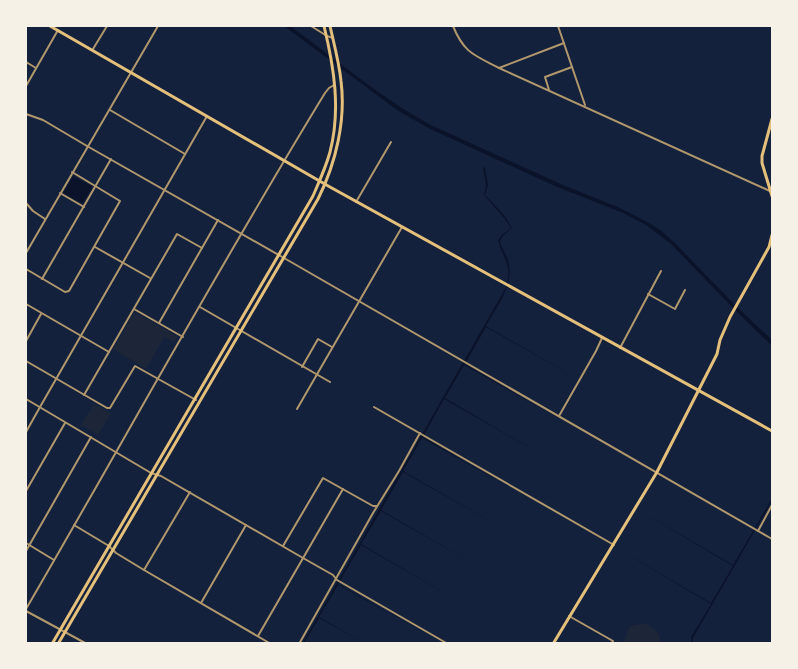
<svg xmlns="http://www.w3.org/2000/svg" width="798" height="669" viewBox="0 0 798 669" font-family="'Nunito Sans',sans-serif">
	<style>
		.green { fill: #1d2539 }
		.water { fill: #0b132b }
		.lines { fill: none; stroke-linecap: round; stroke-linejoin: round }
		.minor { stroke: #b1986c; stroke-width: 2 }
		.tertiary { stroke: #b1986c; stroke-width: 2 }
		.secondary { stroke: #e5c07b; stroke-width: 3 }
		.primary { stroke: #e5c07b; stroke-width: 3 }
		.trunk { stroke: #e5c07b; stroke-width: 3 }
	</style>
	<rect width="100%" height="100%" fill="#14213d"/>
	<g class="green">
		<path d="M 134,313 L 136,313 L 177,336 L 177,338 L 174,342 L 164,337 L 146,369 L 113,349 Z"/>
		<path d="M 94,404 L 111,413 L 98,435 L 81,425 Z"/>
		<path d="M 646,623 C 654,629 661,632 660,643 L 623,643 L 630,626 Z"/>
	</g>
	<g class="water">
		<path d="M 284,26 L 290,26 C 336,59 381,98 431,125 L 563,185 L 618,207 L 647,222 L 659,229 L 674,242 L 734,304 L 772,340 L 772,346 L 733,308 L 671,244 L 646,225 L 623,213 L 557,187 L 428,128 L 397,110 Z"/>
		<path d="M 485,167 L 488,185 L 485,195 L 505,216 L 512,228 L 502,237 L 500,242 C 502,249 508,256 509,264 C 513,287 497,307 486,326 L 578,379 L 486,327 L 465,364 L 556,417 L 464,365 L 445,398 L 537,452 L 444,399 L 423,437 L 514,490 L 422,438 L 403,471 L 495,524 L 403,472 L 381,510 L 472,563 L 381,511 L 361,544 L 453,598 L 361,545 L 338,584 L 430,636 L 338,585 L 319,617 L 364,643 L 319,618 L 304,643 L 302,644 L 505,289 C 514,266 503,260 498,240 L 501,236 L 511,228 L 504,218 L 484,195 L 486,185 L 483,168 Z"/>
		<path d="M 73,176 L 92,186 L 92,188 L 83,203 L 81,203 L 63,193 Z"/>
		<path d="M 662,478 L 753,531 L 772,498 L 772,501 L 693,638 L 692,643 L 691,643 L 691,637 L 661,620 L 691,637 L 711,604 L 618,549 L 711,603 L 733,566 L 642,512 L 733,565 L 753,531 Z"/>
	</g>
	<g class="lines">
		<g class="minor">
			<path d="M 311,26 L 327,36 L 333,38"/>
			<path d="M 453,26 C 464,53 474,55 499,68 L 772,192"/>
			<path d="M 558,26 L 585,105"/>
			<path d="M 93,49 L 107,26"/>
			<path d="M 26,62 L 36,68"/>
			<path d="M 499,68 L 564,43"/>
			<path d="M 26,86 L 58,30"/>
			<path d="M 549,90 L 545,77 L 572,67"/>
			<path d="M 110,110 L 185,154"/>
			<path d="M 26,114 L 43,120 L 87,146"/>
			<path d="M 60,193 L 84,207"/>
			<path d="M 356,202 L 391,142"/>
			<path d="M 26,203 L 33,211 L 45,219"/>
			<path d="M 95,247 L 150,278"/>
			<path d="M 26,253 L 158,26"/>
			<path d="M 284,258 L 772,539"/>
			<path d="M 26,269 L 65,292 L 69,291 L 120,201 L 72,172"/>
			<path d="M 42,279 L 111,159"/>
			<path d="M 648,294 L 675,309 L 685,290"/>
			<path d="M 26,304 L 109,352"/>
			<path d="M 200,307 L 330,382"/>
			<path d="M 134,309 L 183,337"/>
			<path d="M 159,323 L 218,220"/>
			<path d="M 26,341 L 41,314"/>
			<path d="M 620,348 L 661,271"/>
			<path d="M 26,361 L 107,408 L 110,408 L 135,366 L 196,400"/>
			<path d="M 302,367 L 318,339 L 332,347"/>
			<path d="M 84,395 L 177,234 L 202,248"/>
			<path d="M 26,399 L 151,473"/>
			<path d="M 374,407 L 614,545"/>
			<path d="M 297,409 L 402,227"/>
			<path d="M 559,416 L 596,351 L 602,338"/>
			<path d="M 26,432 L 40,407"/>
			<path d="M 26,491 L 65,423"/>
			<path d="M 74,525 L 109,546"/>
			<path d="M 758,531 L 772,505"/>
			<path d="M 26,543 L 54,560"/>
			<path d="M 283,546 L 323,478 L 373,506 L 377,506"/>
			<path d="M 26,551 L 91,437"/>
			<path d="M 303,558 L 333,575 L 337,580 L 448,644"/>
			<path d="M 26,609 C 126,437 221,263 325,93 L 329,88 L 334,85"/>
			<path d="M 26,611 L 87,644"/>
			<path d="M 569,616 L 613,641 L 611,644"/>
			<path d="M 258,636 L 343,489"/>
			<path d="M 299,644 L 373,513 L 399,471 L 420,433"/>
		</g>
		<g class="tertiary">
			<path d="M 87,146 L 284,258"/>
			<path d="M 40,407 L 207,116"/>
			<path d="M 151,473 L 161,476 L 303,558"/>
			<path d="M 109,546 L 116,553 L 144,570 L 271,644"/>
			<path d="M 144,570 L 190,492"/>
			<path d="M 201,603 L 246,525"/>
		</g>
		<g class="secondary">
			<path d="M 772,119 L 762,156 L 762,163 L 772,196"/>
			<path d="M 553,644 L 657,472 L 717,354 L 720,340 L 730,317 L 769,247 L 772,235"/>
		</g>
		<path class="primary" d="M 50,26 L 330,187 L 772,431"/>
		<g class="trunk">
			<path d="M 52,644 L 313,196 C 319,182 326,167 330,152 C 341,110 334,67 324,26"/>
			<path d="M 58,644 L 318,199 C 336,163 346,120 341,81 C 339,62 334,44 330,26"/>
		</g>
	</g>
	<rect width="798" height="669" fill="none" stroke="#f6f1e7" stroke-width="54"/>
</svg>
